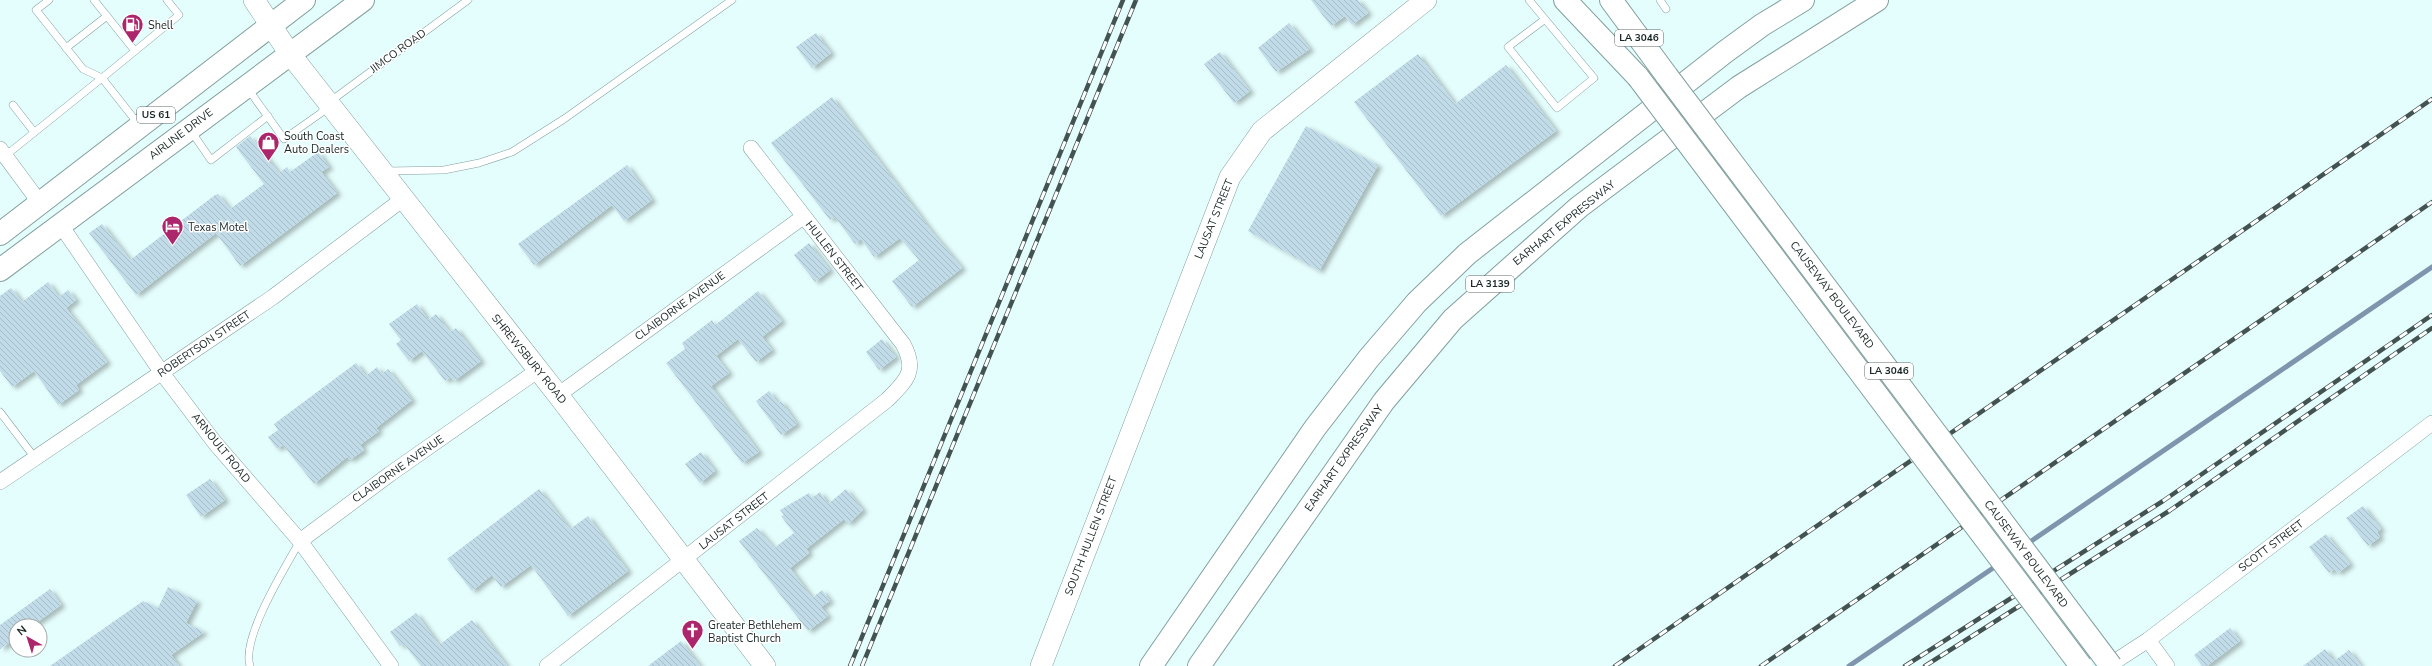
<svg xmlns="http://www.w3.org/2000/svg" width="2432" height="666" viewBox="0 0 2432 666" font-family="'Nunito Sans',sans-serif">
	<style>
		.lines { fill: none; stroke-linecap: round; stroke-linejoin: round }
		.stream { stroke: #7f94ad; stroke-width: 5 }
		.building { fill: url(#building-back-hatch); filter: url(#shadow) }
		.lane-casing { stroke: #82a09f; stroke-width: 8 }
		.street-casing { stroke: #82a09f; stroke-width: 16 }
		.secondary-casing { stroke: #82a09f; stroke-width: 22 }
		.highway-casing { stroke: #82a09f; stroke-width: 24 }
		.lane { stroke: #fff; stroke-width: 7 }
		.street { stroke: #fff; stroke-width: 15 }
		.secondary { stroke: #fff; stroke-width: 21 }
		.highway { stroke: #fff; stroke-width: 22 }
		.rail-casing { stroke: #435352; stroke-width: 4.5 }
		.rail { stroke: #fff; stroke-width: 3; stroke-dasharray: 9; stroke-linecap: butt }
		.highway-bridge-casing { stroke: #82a09f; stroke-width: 24; stroke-linecap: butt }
		.highway-bridge { stroke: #fff; stroke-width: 22 }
		.labels { text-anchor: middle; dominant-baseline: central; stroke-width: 3; stroke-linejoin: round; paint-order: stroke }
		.shield { fill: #fff; stroke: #5e6766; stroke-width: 1 }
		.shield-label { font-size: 10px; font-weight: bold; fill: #192625 }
		.poi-label { font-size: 11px; fill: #192625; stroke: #fff; text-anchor: start }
		.street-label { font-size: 11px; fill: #192625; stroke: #fff }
	</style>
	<defs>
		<pattern id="building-back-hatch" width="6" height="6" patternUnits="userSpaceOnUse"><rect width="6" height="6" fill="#c1dce8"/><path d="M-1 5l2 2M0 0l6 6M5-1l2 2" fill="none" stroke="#a5bdc7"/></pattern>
		<filter id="shadow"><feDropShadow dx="4.5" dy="2.5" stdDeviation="2" flood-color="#0004"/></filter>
	</defs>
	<rect width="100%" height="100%" fill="#e4fefd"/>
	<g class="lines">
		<g class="stream">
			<path d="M 2027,544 L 2432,267"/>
			<path d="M 1849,666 L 1999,564"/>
		</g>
	</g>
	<g class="building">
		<path d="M 1311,0 L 1358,0 L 1368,13 L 1352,25 L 1345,16 L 1331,26 Z"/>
		<path d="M 1289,23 L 1310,49 L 1276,72 L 1258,48 Z"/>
		<path d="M 816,33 L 831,53 L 812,68 L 796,47 Z"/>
		<path d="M 1220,52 L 1250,91 L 1234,103 L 1204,64 Z"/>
		<path d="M 1418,54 L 1455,104 L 1506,65 L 1556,131 L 1441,216 L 1354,102 Z"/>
		<path d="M 832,97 L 932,232 L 962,268 L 912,307 L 892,281 L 919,260 L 900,238 L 874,257 L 861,239 L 855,244 L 835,217 L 830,220 L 771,143 Z"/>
		<path d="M 1306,126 L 1378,165 L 1319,271 L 1248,231 Z"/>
		<path d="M 250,136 L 279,173 L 287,167 L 290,172 L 318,152 L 329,167 L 321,172 L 337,193 L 240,266 L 216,233 L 136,295 L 89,233 L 102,224 L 130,260 L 215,195 L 218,194 L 230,209 L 264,184 L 236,147 Z"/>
		<path d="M 627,165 L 652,200 L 624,221 L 612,205 L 534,265 L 518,244 Z"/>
		<path d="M 809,243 L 830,270 L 815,282 L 794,255 Z"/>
		<path d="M 48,282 L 59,297 L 68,290 L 76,300 L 66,308 L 107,362 L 76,385 L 79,390 L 58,405 L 34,371 L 12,387 L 0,371 L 0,296 L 11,288 L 22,302 Z"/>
		<path d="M 758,291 L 782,321 L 762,337 L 772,350 L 756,362 L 738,339 L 716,356 L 729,373 L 711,386 L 759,452 L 742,463 L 666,363 L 685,349 L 682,343 L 712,320 L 715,325 L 719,322 Z"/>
		<path d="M 417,304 L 428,320 L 436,314 L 450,332 L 456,328 L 481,361 L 454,381 L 451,377 L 445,381 L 422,351 L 409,361 L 396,344 L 401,340 L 389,324 Z"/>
		<path d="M 882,339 L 896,357 L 879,370 L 866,352 Z"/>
		<path d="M 356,363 L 366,376 L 377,367 L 382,374 L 388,369 L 412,400 L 376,428 L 379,431 L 360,445 L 364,450 L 350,460 L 347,457 L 314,484 L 283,445 L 277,449 L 268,437 L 278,430 L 274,424 Z"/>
		<path d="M 769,391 L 778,403 L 781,401 L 797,424 L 781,435 L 756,401 Z"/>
		<path d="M 701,452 L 715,471 L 700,483 L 685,464 Z"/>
		<path d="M 210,479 L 225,500 L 201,517 L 186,495 Z"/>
		<path d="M 539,489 L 570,529 L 588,516 L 628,571 L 568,616 L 531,565 L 501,587 L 492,575 L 472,591 L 447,559 Z"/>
		<path d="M 846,489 L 863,510 L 848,524 L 844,519 L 806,549 L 809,553 L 790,568 L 812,598 L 822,590 L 830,601 L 821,607 L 828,616 L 808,631 L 739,541 L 757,528 L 774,548 L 794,533 L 781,516 L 784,515 L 780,510 L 809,493 L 812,498 L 820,492 L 828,504 Z"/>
		<path d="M 2363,506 L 2381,529 L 2377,532 L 2380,537 L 2368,546 L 2346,518 Z"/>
		<path d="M 2326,534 L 2350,564 L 2338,573 L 2334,569 L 2329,573 L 2309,547 Z"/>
		<path d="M 168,587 L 197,601 L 186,623 L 204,632 L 171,655 L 179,666 L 50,666 L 143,601 L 158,608 Z"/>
		<path d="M 50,589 L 61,605 L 32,626 L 16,626 L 16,638 L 0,649 L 0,625 Z"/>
		<path d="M 416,613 L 439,645 L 472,620 L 507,666 L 421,666 L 404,644 L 400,646 L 390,632 Z"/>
		<path d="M 2230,628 L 2240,641 L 2207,666 L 2202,666 L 2194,655 Z"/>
		<path d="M 681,641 L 700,666 L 648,666 Z"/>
		<path d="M 2325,649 L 2334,661 L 2349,650 L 2361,666 L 2303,666 Z"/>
	</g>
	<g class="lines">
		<defs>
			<g id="lane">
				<path d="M 94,0 L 135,51"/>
				<path d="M 1529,0 L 1594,78 L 1557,108 L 1508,47 L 1544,20"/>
				<path d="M 1660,0 L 1666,9"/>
				<path d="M 66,48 L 107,16"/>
				<path d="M 248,89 L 284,139 L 321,113 L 328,103 L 468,0"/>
				<path d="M 13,105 L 34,132"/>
				<path d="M 139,125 L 102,78 L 179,15 L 167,0"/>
				<path d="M 191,131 L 211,160 L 268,116"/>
				<path d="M 5,156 L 102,78 L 83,69 L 36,10 L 49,0"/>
				<path d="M 387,171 L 444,170 L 479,163 L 512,152 L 564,119 L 732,0"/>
				<path d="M 0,412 L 35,458"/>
				<path d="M 250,666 C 241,638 285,568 300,541"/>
			</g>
			<g id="street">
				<path d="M 0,149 L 40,203"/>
				<path d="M 60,224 L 162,373 L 215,443 L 300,541 L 391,666"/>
				<path d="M 558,395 L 803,217"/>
				<path d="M 0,482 L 273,297 L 403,199"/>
				<path d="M 300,541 L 390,474 L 537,371"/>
				<path d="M 2148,640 L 2167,666"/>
				<path d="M 547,666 L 887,400 C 906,381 918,371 903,344 L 751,148"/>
				<path d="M 2108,666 L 2148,640 L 2432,423"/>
			</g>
			<g id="secondary">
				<path d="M 254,0 L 290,54 L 558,395 L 765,666"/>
				<path d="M 1041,666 L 1230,177 L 1262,131 L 1426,0"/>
			</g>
			<g id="highway">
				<path d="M 1565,0 L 1638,77"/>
				<path d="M 1611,0 L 1667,76"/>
				<path d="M 0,234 L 304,0"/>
				<path d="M 0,270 L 363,0"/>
				<path d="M 1151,666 L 1315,428 L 1369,358 L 1417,302 L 1467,254 L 1725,52 L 1762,25 L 1803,0"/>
				<path d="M 1199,666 L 1384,401 L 1453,319 L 1579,207 L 1739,87 L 1877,0"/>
			</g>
		</defs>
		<use href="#lane" class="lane-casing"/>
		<use href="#street" class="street-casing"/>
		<use href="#secondary" class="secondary-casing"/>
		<use href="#highway" class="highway-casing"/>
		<use href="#lane" class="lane"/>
		<use href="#street" class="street"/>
		<use href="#secondary" class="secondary"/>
		<use href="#highway" class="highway"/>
		<defs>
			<g id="rail">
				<path d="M 850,666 L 1123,0"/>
				<path d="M 862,666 L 1136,0"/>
				<path d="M 1615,666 L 2432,99"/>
				<path d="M 1761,666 L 2432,202"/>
				<path d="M 1905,666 L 2163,501 L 2432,315"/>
				<path d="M 1925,666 L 2169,511 L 2432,328"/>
			</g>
		</defs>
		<use href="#rail" class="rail-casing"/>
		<use href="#rail" class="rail"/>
		<defs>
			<g id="highway-bridge">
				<path d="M 1667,76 L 2111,666"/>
				<path d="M 1638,77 L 2081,666"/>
			</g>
		</defs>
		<use href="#highway-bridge" class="highway-bridge-casing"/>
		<use href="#highway-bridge" class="highway-bridge"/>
	</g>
	<defs>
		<symbol id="fuel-pin" viewBox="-11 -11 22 30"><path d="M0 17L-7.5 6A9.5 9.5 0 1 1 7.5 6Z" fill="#ac266c" stroke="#fff"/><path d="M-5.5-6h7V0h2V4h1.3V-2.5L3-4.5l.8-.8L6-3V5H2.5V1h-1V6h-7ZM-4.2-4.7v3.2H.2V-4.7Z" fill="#fff"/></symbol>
		<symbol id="shop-pin" viewBox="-11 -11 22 30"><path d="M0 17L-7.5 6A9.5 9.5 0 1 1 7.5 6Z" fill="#ac266c" stroke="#fff"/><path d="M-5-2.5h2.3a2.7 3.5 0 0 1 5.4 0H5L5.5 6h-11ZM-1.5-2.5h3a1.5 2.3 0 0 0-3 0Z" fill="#fff"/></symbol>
		<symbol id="hotel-pin" viewBox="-11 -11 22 30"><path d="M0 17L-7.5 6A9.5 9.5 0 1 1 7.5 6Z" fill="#ac266c" stroke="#fff"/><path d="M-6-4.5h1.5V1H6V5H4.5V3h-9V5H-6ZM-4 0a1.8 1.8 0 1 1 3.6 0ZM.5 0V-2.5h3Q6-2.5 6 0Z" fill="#fff"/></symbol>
		<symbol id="church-pin" viewBox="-11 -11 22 30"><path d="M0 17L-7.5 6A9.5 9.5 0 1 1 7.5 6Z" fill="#ac266c" stroke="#fff"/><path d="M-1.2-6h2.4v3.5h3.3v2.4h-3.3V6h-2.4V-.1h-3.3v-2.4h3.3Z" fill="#fff"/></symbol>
	</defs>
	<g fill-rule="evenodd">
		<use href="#fuel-pin" x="120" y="12" width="25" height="34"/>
		<use href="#shop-pin" x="256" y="130" width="25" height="34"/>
		<use href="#hotel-pin" x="160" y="214" width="25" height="34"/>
		<use href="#church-pin" x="680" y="618" width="25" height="34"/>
	</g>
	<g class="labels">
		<g class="shield">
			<rect x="1615" y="30" width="48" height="16" rx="3"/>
			<rect x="137" y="107" width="38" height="16" rx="3"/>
			<rect x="1466" y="276" width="48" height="16" rx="3"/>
			<rect x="1865" y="363" width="48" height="16" rx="3"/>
		</g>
		<g class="shield-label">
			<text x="1639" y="38">LA 3046</text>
			<text x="156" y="115">US 61</text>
			<text x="1490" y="284">LA 3139</text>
			<text x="1889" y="371">LA 3046</text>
		</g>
		<g class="poi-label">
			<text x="148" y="25">Shell</text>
			<text x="284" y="136">South Coast<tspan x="284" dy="13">Auto Dealers</tspan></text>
			<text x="188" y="227">Texas Motel</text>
			<text x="708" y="625">Greater Bethlehem<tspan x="708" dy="13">Baptist Church</tspan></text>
		</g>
		<g class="street-label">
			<text transform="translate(398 51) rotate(-36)">JIMCO ROAD</text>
			<text transform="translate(181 134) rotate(-37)">AIRLINE DRIVE</text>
			<text transform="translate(1214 219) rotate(-68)">LAUSAT STREET</text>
			<text transform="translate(1564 223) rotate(-39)">EARHART EXPRESSWAY</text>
			<text transform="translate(834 256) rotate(52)">HULLEN STREET</text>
			<text transform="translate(1832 295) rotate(53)">CAUSEWAY BOULEVARD</text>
			<text transform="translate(680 306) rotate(-36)">CLAIBORNE AVENUE</text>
			<text transform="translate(204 344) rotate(-34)">ROBERTSON STREET</text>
			<text transform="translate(529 359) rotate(51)">SHREWSBURY ROAD</text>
			<text transform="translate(221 448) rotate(51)">ARNOULT ROAD</text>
			<text transform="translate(1344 458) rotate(-55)">EARHART EXPRESSWAY</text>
			<text transform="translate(398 469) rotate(-35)">CLAIBORNE AVENUE</text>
			<text transform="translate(734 521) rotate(-38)">LAUSAT STREET</text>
			<text transform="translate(1091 536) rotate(-69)">SOUTH HULLEN STREET</text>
			<text transform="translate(2271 546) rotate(-37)">SCOTT STREET</text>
			<text transform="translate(2026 554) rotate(53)">CAUSEWAY BOULEVARD</text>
		</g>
	</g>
	<g transform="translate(28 638) rotate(321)"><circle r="19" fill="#ffffff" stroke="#a3a8a8"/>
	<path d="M0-3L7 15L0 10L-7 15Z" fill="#ac266c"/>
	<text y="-6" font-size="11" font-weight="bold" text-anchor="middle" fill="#192625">N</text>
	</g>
</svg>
